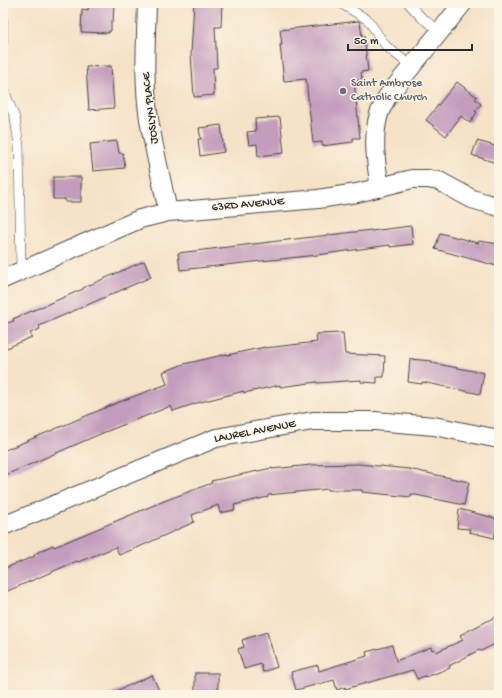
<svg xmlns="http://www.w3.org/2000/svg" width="502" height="698" viewBox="0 0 502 698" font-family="'Gochi Hand',sans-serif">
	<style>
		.building { fill: #c49dbe }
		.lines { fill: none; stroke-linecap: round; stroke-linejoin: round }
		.lane-casing { stroke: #494642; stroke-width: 10 }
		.street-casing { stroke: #494642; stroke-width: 20 }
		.lane { stroke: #fff; stroke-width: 9 }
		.street { stroke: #fff; stroke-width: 18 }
		.worship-dot { fill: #6b7280; stroke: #fcf5e5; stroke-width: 1.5 }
		.labels { text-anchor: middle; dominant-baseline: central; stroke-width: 3; stroke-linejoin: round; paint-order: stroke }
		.worship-label { font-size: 12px; fill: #5b616d; stroke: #fcf5e5; text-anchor: start }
		.street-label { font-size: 12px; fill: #2b2b2b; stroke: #fcf5e5 }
	</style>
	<rect width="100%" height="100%" fill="#fcf5e5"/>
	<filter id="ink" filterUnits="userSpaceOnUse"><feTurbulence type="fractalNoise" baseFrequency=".025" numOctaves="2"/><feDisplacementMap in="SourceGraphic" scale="8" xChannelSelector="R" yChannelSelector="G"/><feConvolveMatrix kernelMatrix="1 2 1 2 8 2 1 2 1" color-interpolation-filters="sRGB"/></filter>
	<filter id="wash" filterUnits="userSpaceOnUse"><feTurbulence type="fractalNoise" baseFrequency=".012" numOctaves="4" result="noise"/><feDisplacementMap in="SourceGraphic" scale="16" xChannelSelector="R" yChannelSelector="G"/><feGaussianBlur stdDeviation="0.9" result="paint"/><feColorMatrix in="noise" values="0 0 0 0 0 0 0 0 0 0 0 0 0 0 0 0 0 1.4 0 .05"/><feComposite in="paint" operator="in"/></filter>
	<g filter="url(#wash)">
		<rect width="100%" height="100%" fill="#f5e2c7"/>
		<g id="blocks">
			<g class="building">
				<path d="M 194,3 L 222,3 L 221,27 L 215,27 L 217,68 L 213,68 L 214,95 L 194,97 L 191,54 Z"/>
				<path d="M 88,4 L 114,5 L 113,22 L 111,21 L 111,31 L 109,31 L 109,33 L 81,32 L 82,9 L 88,10 Z"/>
				<path d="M 359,21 L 360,22 L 362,36 L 364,36 L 368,71 L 361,72 L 362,80 L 354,81 L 360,138 L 353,138 L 353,142 L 322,146 L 322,142 L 313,143 L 306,79 L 284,81 L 280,45 L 282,45 L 280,30 Z"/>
				<path d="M 111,66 L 114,108 L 89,110 L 86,67 Z"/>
				<path d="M 457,82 L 477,97 L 475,99 L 481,104 L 475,111 L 477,112 L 470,123 L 461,116 L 446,136 L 426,120 Z"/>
				<path d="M 280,117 L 284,153 L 258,156 L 257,144 L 249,145 L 247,132 L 256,131 L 255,119 Z"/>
				<path d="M 221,125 L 224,152 L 200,156 L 198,139 L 201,139 L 199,128 Z"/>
				<path d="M 117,141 L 119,153 L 123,153 L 125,168 L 93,171 L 90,144 Z"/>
				<path d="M 477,141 L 499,147 L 499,164 L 472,155 Z"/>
				<path d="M 53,177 L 81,177 L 81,202 L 65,202 L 65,199 L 53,199 Z"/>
				<path d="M 411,226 L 413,244 L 390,247 L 390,245 L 317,255 L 180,270 L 178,253 L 371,230 L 371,231 Z"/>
				<path d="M 440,233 L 478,243 L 479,241 L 499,244 L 499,265 L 498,264 L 497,266 L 435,249 Z"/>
				<path d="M 144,261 L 151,277 L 39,326 L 40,329 L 30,333 L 32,337 L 7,348 L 3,340 L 3,324 L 14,321 L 13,319 L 83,289 L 83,288 Z"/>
				<path d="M 343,333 L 345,354 L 385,356 L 384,377 L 377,377 L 377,383 L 361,382 L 361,380 L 317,383 L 317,382 L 280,387 L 280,385 L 244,393 L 244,391 L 197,403 L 173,411 L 171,406 L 105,432 L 3,476 L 3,451 L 119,402 L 167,384 L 163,372 L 184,364 L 227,354 L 227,355 L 265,347 L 265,348 L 317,342 L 316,334 Z"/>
				<path d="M 410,359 L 432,361 L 432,363 L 484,373 L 480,394 L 422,382 L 422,384 L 408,382 Z"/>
				<path d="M 359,464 L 409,469 L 469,482 L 464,505 L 411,494 L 411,497 L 362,492 L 362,490 L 328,490 L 328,489 L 268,495 L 268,497 L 234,505 L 235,510 L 220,513 L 218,505 L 192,515 L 194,522 L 139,547 L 119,555 L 116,547 L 78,562 L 77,561 L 3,593 L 3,569 L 35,556 L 34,554 L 53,545 L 54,547 L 164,501 L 212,483 L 211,481 L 272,468 L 272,469 L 311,465 Z"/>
				<path d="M 459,509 L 498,519 L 494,538 L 469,532 L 470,529 L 457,528 Z"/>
				<path d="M 499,615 L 499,642 L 481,651 L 479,650 L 449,666 L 450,668 L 426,677 L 425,676 L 417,679 L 413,670 L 345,689 L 345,687 L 337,690 L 334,680 L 296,690 L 291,672 L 318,665 L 319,671 L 367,656 L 366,652 L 392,645 L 396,661 L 431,647 L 432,650 L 435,649 L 436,652 L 463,640 L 460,635 Z"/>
				<path d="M 267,632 L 277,667 L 263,672 L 261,664 L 244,669 L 238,649 L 244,647 L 242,640 Z"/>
				<rect x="195" y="673" width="23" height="21"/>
				<path d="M 152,675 L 161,695 L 107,695 Z"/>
			</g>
		</g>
	</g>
	<g filter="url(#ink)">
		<use href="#blocks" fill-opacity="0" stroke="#494642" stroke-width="1"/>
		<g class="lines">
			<defs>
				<g id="lane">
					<path d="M 340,3 L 368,20 L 386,46 L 412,67"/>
					<path d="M 408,3 L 422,18 L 440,31"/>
					<path d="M 3,21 L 3,41"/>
					<path d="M 3,87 L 15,118 L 19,146 L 21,271"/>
				</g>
				<g id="street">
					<path d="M 147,3 C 146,42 143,81 149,119 C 154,150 162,181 168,212"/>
					<path d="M 380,188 C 376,164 372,137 379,114 C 381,108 385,102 387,97 L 463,3"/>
					<path d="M 3,279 L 140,219 L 168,212 L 318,199 L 357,193 L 412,179 L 428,179 L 439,181 L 472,199 L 499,207"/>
					<path d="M 3,526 L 216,438 L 260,430 L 313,421 L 375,421 L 434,426 L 499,439"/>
				</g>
			</defs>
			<use href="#lane" class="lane-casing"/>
			<use href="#street" class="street-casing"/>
			<use href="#lane" class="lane"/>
			<use href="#street" class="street"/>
		</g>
	</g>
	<circle class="worship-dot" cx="343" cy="91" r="4"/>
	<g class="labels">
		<g class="worship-label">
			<text x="351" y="84">Saint Ambrose<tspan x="351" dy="14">Catholic Church</tspan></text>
		</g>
		<g class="street-label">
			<text transform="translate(151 108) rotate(-97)">JOSLYN PLACE</text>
			<text transform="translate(248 205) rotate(-5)">63RD AVENUE</text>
			<text transform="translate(255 432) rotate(-11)">LAUREL AVENUE</text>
		</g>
	</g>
	<rect width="502" height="698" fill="none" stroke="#fcf5e5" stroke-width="16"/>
	<path d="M348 44v6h124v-6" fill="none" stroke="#2b2b2b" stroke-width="2"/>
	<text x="354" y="44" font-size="12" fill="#2b2b2b" stroke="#fcf5e5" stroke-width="3" paint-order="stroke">50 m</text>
</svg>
